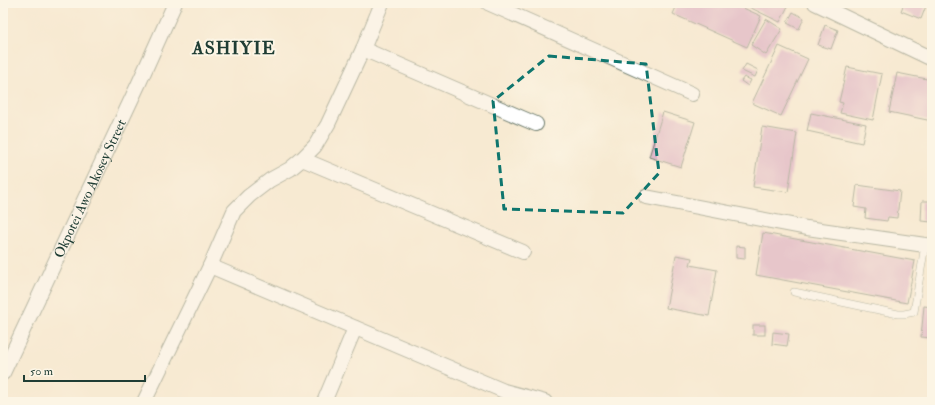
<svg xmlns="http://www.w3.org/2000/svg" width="935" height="405" viewBox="0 0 935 405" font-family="'IM FELL Double Pica',serif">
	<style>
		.building { fill: #d39bc2 }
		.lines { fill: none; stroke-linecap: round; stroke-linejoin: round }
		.service-casing { stroke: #6b7a6b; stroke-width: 8 }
		.minor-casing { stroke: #6b7a6b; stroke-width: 16 }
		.service { stroke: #fff; stroke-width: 7 }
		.minor { stroke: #fff; stroke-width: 14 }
		.marked { fill: none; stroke: #0f766e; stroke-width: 3; stroke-dasharray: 8 5; stroke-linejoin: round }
		.labels { text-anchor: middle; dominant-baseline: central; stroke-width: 4; stroke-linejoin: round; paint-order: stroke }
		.street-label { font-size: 14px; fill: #1f3d34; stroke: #fcf5e5 }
		.district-label { font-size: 18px; font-weight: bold; letter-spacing: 1px; fill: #1f3d34; stroke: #fcf5e5 }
	</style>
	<rect width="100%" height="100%" fill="#fcf5e5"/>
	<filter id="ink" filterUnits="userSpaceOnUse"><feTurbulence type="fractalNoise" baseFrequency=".025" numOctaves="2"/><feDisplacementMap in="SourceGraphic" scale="8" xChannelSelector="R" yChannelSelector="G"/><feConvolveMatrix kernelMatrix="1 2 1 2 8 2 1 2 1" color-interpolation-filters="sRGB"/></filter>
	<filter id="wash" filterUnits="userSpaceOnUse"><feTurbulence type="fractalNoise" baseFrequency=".012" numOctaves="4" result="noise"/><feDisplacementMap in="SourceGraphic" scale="16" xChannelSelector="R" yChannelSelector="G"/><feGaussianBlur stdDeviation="0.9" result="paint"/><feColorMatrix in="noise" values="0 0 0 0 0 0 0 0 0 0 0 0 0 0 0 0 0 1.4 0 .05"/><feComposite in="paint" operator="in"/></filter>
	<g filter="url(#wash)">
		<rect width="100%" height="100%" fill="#f7ead2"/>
		<g id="blocks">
			<g class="building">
				<path d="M 678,3 L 732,3 L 761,16 L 747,47 L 673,14 Z"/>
				<path d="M 751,3 L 782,3 L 788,6 L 780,22 L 749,7 Z"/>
				<path d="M 904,3 L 919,3 L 926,6 L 921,19 L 901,11 Z"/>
				<path d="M 793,12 L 804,18 L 799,29 L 787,23 Z"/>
				<path d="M 766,19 L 782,29 L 766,55 L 751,45 Z"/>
				<path d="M 825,25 L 838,30 L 831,49 L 818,45 Z"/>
				<path d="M 779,46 L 808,59 L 781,116 L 752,103 Z"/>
				<path d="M 746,64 L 758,70 L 755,77 L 742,71 Z"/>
				<path d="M 847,67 L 882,74 L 873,120 L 840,113 L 843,103 L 839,102 Z"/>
				<path d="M 897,73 L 932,80 L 932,121 L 889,112 Z"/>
				<path d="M 744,77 L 751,80 L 748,86 L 741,81 Z"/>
				<path d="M 663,112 L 695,122 L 681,167 L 649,157 Z"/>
				<path d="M 811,113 L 866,124 L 862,143 L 807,131 Z"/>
				<path d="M 762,127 L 797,133 L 788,192 L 753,187 Z"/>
				<path d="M 857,185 L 900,191 L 897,218 L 888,217 L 887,221 L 865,218 L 866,209 L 854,207 Z"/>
				<path d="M 922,201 L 932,201 L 932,222 L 921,221 Z"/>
				<path d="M 763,233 L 915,261 L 907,303 L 756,275 Z"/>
				<path d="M 736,246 L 745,247 L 745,259 L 736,258 Z"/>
				<path d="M 676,255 L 692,258 L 690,265 L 717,270 L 709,316 L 666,308 Z"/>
				<path d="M 924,306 L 932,307 L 932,338 L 921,337 Z"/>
				<rect x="753" y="325" width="12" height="10"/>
				<path d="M 773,332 L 789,334 L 787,346 L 772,344 Z"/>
			</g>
		</g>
	</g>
	<g filter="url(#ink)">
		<use href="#blocks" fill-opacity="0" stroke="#6b7a6b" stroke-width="1"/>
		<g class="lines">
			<defs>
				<path id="service" d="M 794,292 L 898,314 L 904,314 L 914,312 L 925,245"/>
				<g id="minor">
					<path d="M 488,3 L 692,94"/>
					<path d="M 815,3 L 932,59"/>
					<path d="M 363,49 L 536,124"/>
					<path d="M 302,159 L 523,252"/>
					<path d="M 646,197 L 807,228 L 932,246"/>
					<path d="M 210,266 L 504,391 L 545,402"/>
					<path id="s1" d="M 3,373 L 139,83 L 175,3"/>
					<path d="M 144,402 L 210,266 L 234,211 L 249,196 L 270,180 L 290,169 L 302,159 L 315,146 L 328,124 L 363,49 L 382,3"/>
					<path d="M 324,402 L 355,328"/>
				</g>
			</defs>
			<use href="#service" class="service-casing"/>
			<use href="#minor" class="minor-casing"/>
			<use href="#service" class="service"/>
			<use href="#minor" class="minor"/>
		</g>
	</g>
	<path d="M0 0H935V405H0ZM 549,56 L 646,64 L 659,173 L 623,213 L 504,209 L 493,101 Z" fill="#f7ead2" fill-opacity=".55" fill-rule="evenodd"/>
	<path class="marked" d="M 549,56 L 646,64 L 659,173 L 623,213 L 504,209 L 493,101 Z"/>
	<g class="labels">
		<g class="street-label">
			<text stroke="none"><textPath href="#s1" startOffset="204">Okpotei Awo Akosey Street</textPath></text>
		</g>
		<g class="district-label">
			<text x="234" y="48">ASHIYIE</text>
		</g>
	</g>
	<rect width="935" height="405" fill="none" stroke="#fcf5e5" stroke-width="16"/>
	<path d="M24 375v6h121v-6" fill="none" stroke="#1f3d34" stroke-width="2"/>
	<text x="30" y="375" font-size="12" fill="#1f3d34" stroke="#fcf5e5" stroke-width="3" paint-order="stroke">50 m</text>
</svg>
